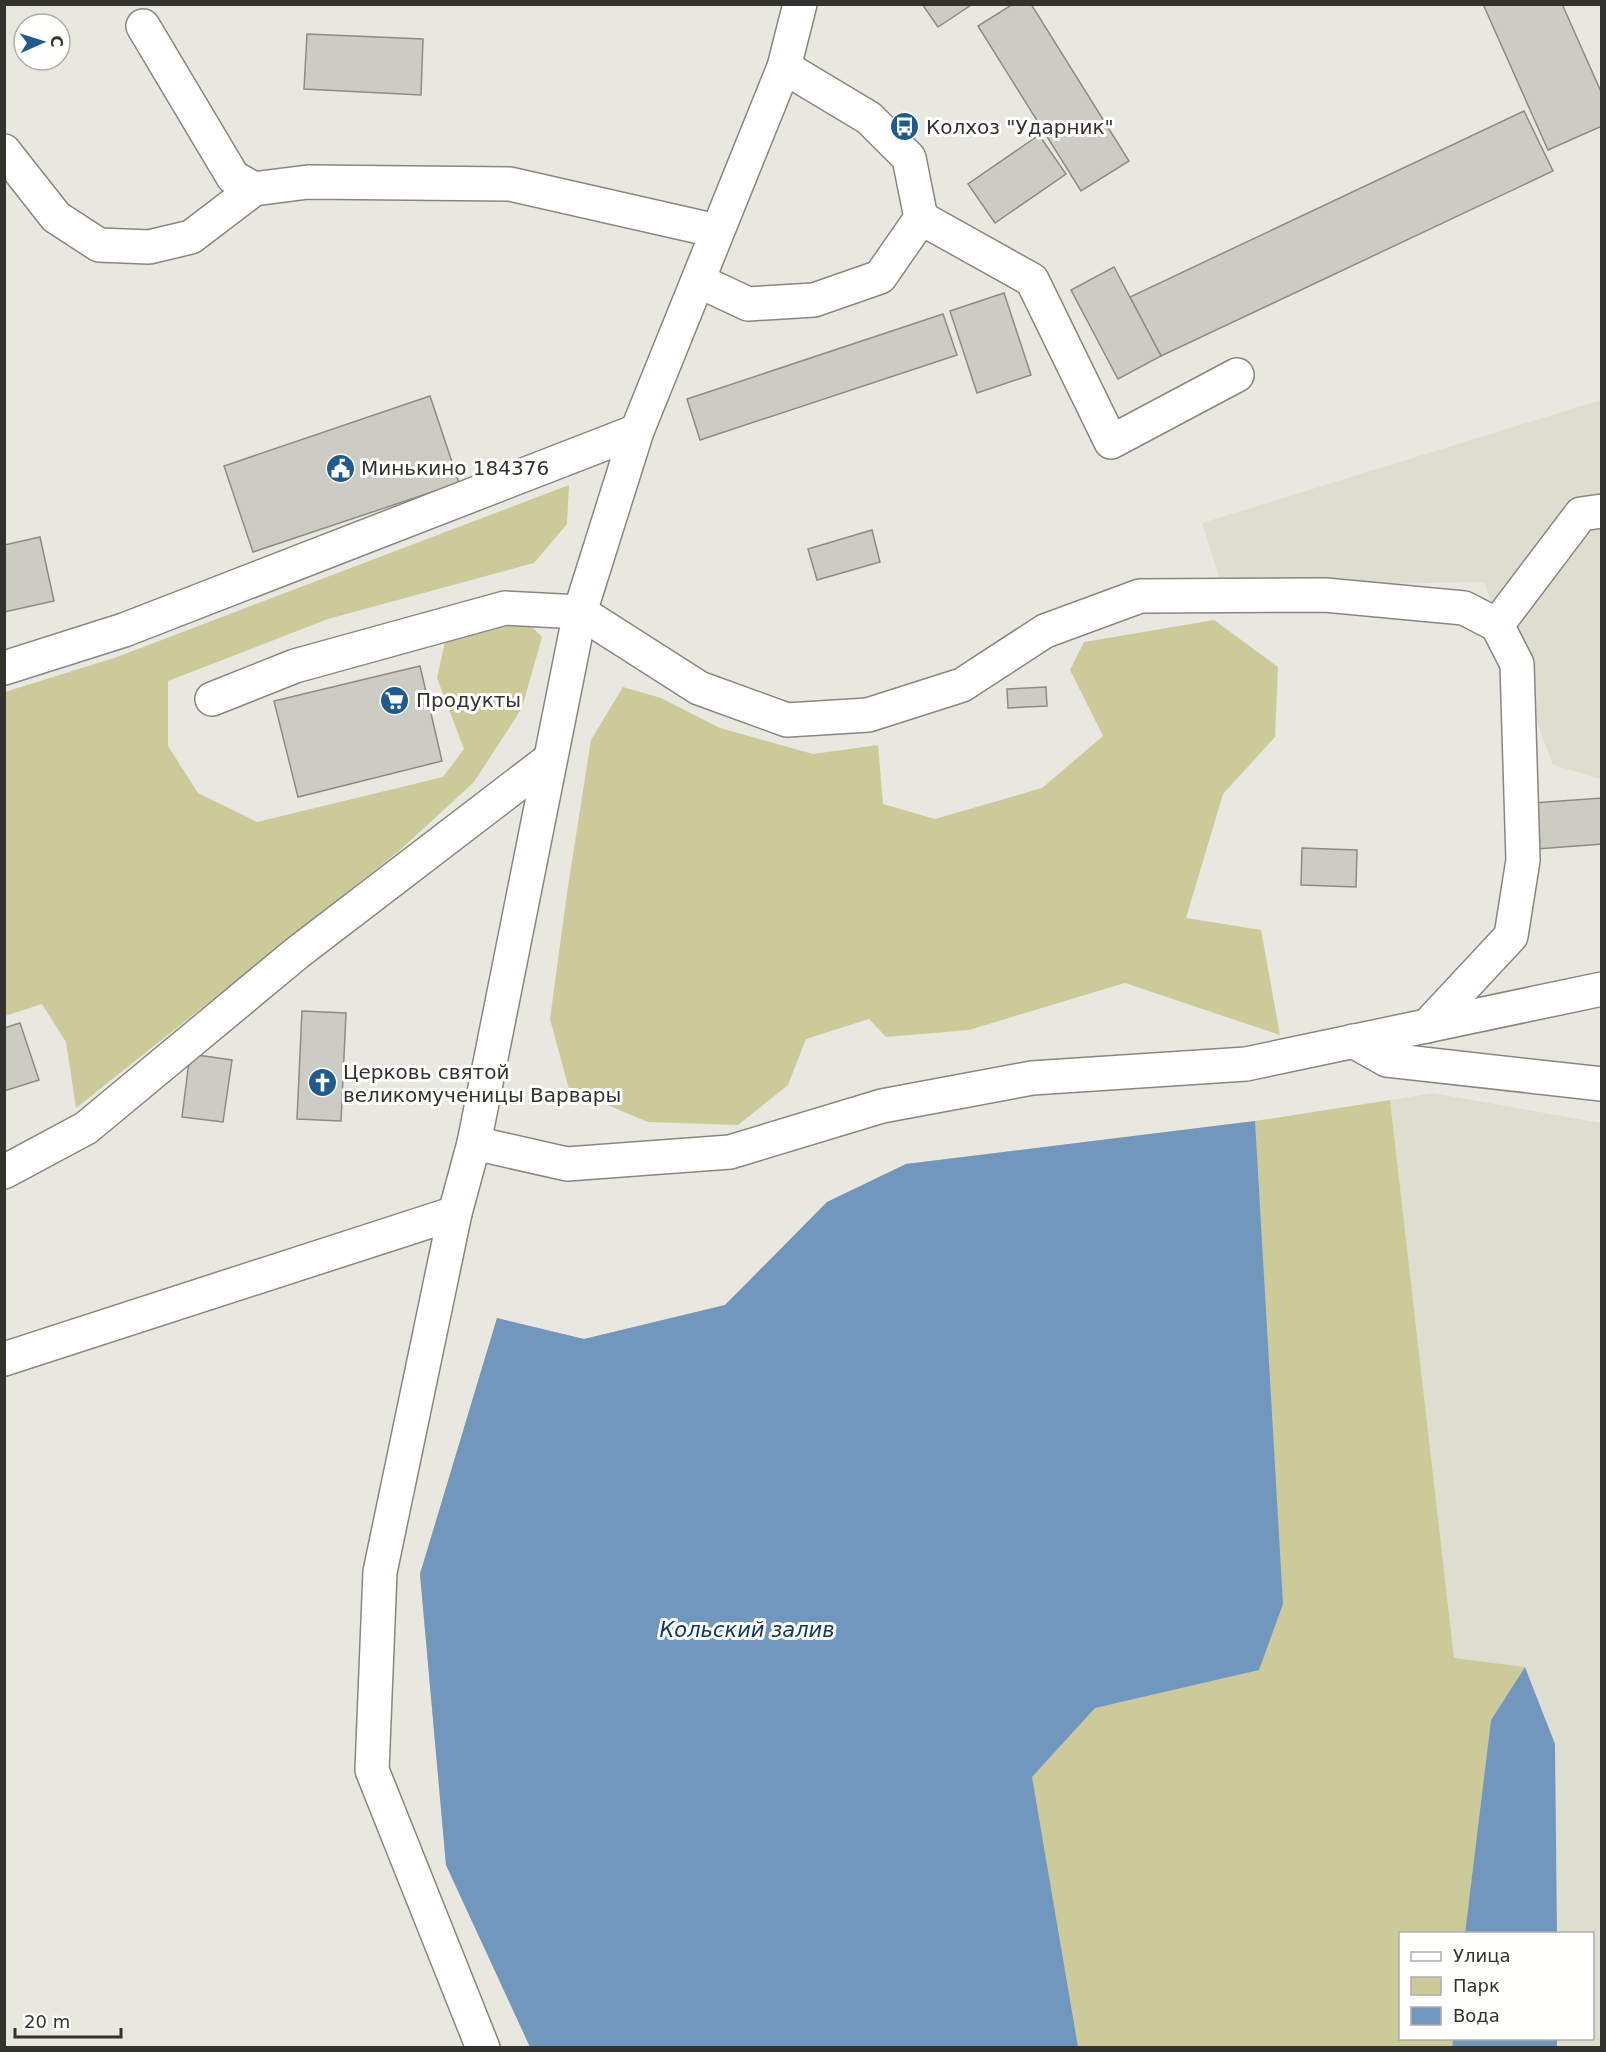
<svg xmlns="http://www.w3.org/2000/svg" width="1606" height="2052" viewBox="0 0 1606 2052" font-family="'DejaVu Sans',sans-serif">
	<style>
		.built { fill: #deded0 }
		.green { fill: #ccca99 }
		.water { fill: #7297bf }
		.building { fill: #ccccc5; stroke: #8c8c86; stroke-width: 1.5 }
		.lines { fill: none; stroke-linecap: round; stroke-linejoin: round }
		.minor-casing { stroke: #878781; stroke-width: 36 }
		.minor { stroke: #fff; stroke-width: 33 }
		.labels { text-anchor: middle; dominant-baseline: central; stroke-width: 6; stroke-linejoin: round; paint-order: stroke }
		.poi-label { font-size: 20px; fill: #32322f; stroke: #fffffe; text-anchor: start }
		.water-label { font-size: 21px; font-style: italic; fill: #0f3960; stroke: #fffffe }
	</style>
	<rect width="100%" height="100%" fill="#e8e8e1"/>
	<g class="built">
		<path d="M 1601,400 L 1601,779 L 1553,765 L 1484,582 L 1222,587 L 1202,523 Z"/>
		<path d="M 1433,1093 L 1601,1123 L 1601,2047 L 1557,2047 L 1557,2039 L 1592,2038 L 1592,1934 L 1557,1933 L 1555,1744 L 1525,1667 L 1454,1659 L 1390,1100 Z"/>
	</g>
	<g class="green">
		<path d="M 569,485 L 567,524 L 534,563 L 328,619 L 168,681 L 168,746 L 198,793 L 257,822 L 443,777 L 464,749 L 437,678 L 445,642 L 485,626 L 530,625 L 542,637 L 522,708 L 474,782 L 399,851 L 76,1108 L 66,1042 L 42,1004 L 5,1016 L 5,692 L 117,657 Z"/>
		<path d="M 1214,620 L 1278,667 L 1275,737 L 1223,794 L 1186,918 L 1261,930 L 1280,1035 L 1125,983 L 969,1030 L 886,1037 L 869,1019 L 806,1039 L 788,1085 L 738,1125 L 648,1122 L 569,1089 L 550,1019 L 567,893 L 591,740 L 623,687 L 661,698 L 720,728 L 813,754 L 878,745 L 883,804 L 935,819 L 1042,788 L 1103,736 L 1070,670 L 1084,642 Z"/>
		<path d="M 1390,1100 L 1454,1658 L 1525,1667 L 1491,1720 L 1465,1933 L 1400,1934 L 1400,2038 L 1453,2039 L 1452,2047 L 530,2047 L 446,1865 L 420,1574 L 497,1318 L 584,1339 L 725,1305 L 827,1202 L 906,1164 L 1255,1121 Z"/>
	</g>
	<g class="water">
		<path d="M 1255,1121 L 1283,1604 L 1259,1670 L 1095,1708 L 1032,1777 L 1078,2047 L 530,2047 L 446,1865 L 420,1574 L 497,1318 L 584,1339 L 725,1305 L 827,1202 L 906,1164 Z"/>
		<path d="M 1525,1667 L 1555,1744 L 1557,1933 L 1465,1933 L 1491,1720 Z"/>
		<path d="M 1453,2039 L 1557,2039 L 1557,2047 L 1452,2047 Z"/>
	</g>
	<g class="building">
		<path d="M 922,4 L 971,4 L 971,5 L 938,27 Z"/>
		<path d="M 1013,4 L 1031,4 L 1129,161 L 1081,191 L 978,26 Z"/>
		<path d="M 1483,4 L 1562,4 L 1602,94 L 1602,126 L 1548,150 Z"/>
		<path d="M 307,34 L 423,39 L 421,95 L 304,89 Z"/>
		<path d="M 1524,111 L 1553,171 L 1161,356 L 1130,297 Z"/>
		<path d="M 1039,135 L 1066,174 L 995,223 L 968,184 Z"/>
		<path d="M 1114,267 L 1161,356 L 1118,379 L 1071,290 Z"/>
		<path d="M 1004,293 L 1031,375 L 977,393 L 950,311 Z"/>
		<path d="M 943,314 L 957,355 L 700,440 L 687,399 Z"/>
		<path d="M 430,396 L 459,483 L 253,552 L 224,466 Z"/>
		<path d="M 872,530 L 880,562 L 817,580 L 808,549 Z"/>
		<path d="M 40,537 L 54,601 L 4,612 L 4,545 Z"/>
		<path d="M 420,666 L 442,761 L 298,797 L 274,701 Z"/>
		<path d="M 1046,687 L 1047,706 L 1008,708 L 1007,689 Z"/>
		<path d="M 1602,798 L 1602,844 L 1537,849 L 1533,803 Z"/>
		<path d="M 1302,848 L 1357,850 L 1356,887 L 1301,885 Z"/>
		<path d="M 302,1011 L 346,1013 L 341,1121 L 297,1119 Z"/>
		<path d="M 20,1023 L 39,1080 L 4,1091 L 4,1028 Z"/>
		<path d="M 190,1054 L 232,1060 L 223,1122 L 182,1117 Z"/>
	</g>
	<g class="lines">
		<defs>
			<g id="minor">
				<path d="M 143,26 L 233,177 L 254,189 L 308,182 L 510,184 L 717,231"/>
				<path d="M 4,151 L 56,217 L 99,245 L 149,247 L 191,237 L 254,189"/>
				<path d="M 921,218 L 1032,280 L 1111,442 L 1237,375"/>
				<path d="M 699,281 L 748,304 L 814,300 L 880,277 L 921,218 L 909,158 L 869,118 L 784,67"/>
				<path d="M 1497,625 L 1581,514 L 1602,511"/>
				<path d="M 4,668 L 124,630 L 637,431"/>
				<path d="M 212,699 L 295,666 L 505,608 L 580,612 L 699,688 L 787,720 L 868,715 L 962,685 L 1045,631 L 1140,596 L 1325,595 L 1464,608 L 1497,625 L 1517,664 L 1523,860 L 1511,936 L 1427,1026"/>
				<path d="M 1353,1041 L 1387,1060 L 1602,1084"/>
				<path d="M 474,1143 L 567,1164 L 730,1152 L 882,1106 L 1032,1078 L 1246,1064 L 1602,989"/>
				<path d="M 4,1172 L 86,1128 L 297,953 L 549,760"/>
				<path d="M 455,1213 L 380,1572 L 372,1770 L 483,2048"/>
				<path d="M 4,1359 L 455,1213 L 474,1143 L 580,612 L 637,431 L 784,67 L 800,4"/>
			</g>
		</defs>
		<use href="#minor" class="minor-casing"/>
		<use href="#minor" class="minor"/>
	</g>
	<defs>
		<symbol id="bus-disc" viewBox="-11 -11 22 22"><circle r="9.5" fill="#1f5b91" stroke="#fffffe"/><path d="M-5-6H5V4H4V6H2V4H-2V6H-4V4H-5ZM-3.5-4V0h7V-4ZM-3.5 1.2v1.5H-2V1.2ZM2 1.2v1.5H3.5V1.2Z" fill="#fff"/></symbol>
		<symbol id="civic-disc" viewBox="-11 -11 22 22"><circle r="9.5" fill="#1f5b91" stroke="#fffffe"/><path d="M-.6-6.5H3V-4.5H.6V-3L4-1V1h2V6H-6V1h2V-1L-.6-3ZM-1.2 2.5V6h2.4V2.5Z" fill="#fff"/></symbol>
		<symbol id="supermarket-disc" viewBox="-11 -11 22 22"><circle r="9.5" fill="#1f5b91" stroke="#fffffe"/><path d="M-6-5.5h2.5l.6 2H6L4.5 2H-2.5L-4.4-4H-6ZM-1.5 3.2a1.3 1.3 0 1 0 .1 0ZM3 3.2a1.3 1.3 0 1 0 .1 0Z" fill="#fff"/></symbol>
		<symbol id="church-disc" viewBox="-11 -11 22 22"><circle r="9.5" fill="#1f5b91" stroke="#fffffe"/><path d="M-1.2-6h2.4v3.5h3.3v2.4h-3.3V6h-2.4V-.1h-3.3v-2.4h3.3Z" fill="#fff"/></symbol>
	</defs>
	<g fill-rule="evenodd">
		<use href="#bus-disc" x="888" y="110" width="33" height="33"/>
		<use href="#civic-disc" x="324" y="452" width="33" height="33"/>
		<use href="#supermarket-disc" x="378" y="684" width="33" height="33"/>
		<use href="#church-disc" x="306" y="1066" width="33" height="33"/>
	</g>
	<g class="labels">
		<g class="poi-label">
			<text x="926" y="127">Колхоз "Ударник"</text>
			<text x="361" y="468">Минькино 184376</text>
			<text x="416" y="700">Продукты</text>
			<text x="343" y="1072">Церковь святой<tspan x="343" dy="23">великомученицы Варвары</tspan></text>
		</g>
		<g class="water-label">
			<text x="747" y="1630">Кольский залив</text>
		</g>
	</g>
	<rect width="1606" height="2052" fill="none" stroke="#32322f" stroke-width="12"/>
	<rect x="1399" y="1932" width="195" height="108" fill="#fffffe" stroke="#adadab" stroke-width="1.5"/>
	<rect x="1411" y="1952" width="30" height="9" fill="#ffffff" stroke="#adadab" stroke-width="1.5"/>
	<text x="1453" y="1962" font-size="18" fill="#32322f">Улица</text>
	<rect x="1411" y="1977" width="30" height="18" fill="#ccca99" stroke="#adadab" stroke-width="1.5"/>
	<text x="1453" y="1992" font-size="18" fill="#32322f">Парк</text>
	<rect x="1411" y="2007" width="30" height="18" fill="#7297bf" stroke="#adadab" stroke-width="1.5"/>
	<text x="1453" y="2022" font-size="18" fill="#32322f">Вода</text>
	<g transform="translate(42 42) rotate(87)"><circle r="28" fill="#fffffe" stroke="#adadab" stroke-width="1.5"/>
	<path d="M0-4.5L10 22L0 15L-10 22Z" fill="#1f5b91"/>
	<text y="-9" font-size="16" font-weight="bold" text-anchor="middle" fill="#32322f">С</text>
	</g>
	<path d="M15 2028v9h106v-9" fill="none" stroke="#32322f" stroke-width="3"/>
	<text x="24" y="2028" font-size="18" fill="#32322f" stroke="#fffffe" stroke-width="4.5" paint-order="stroke">20 m</text>
</svg>
